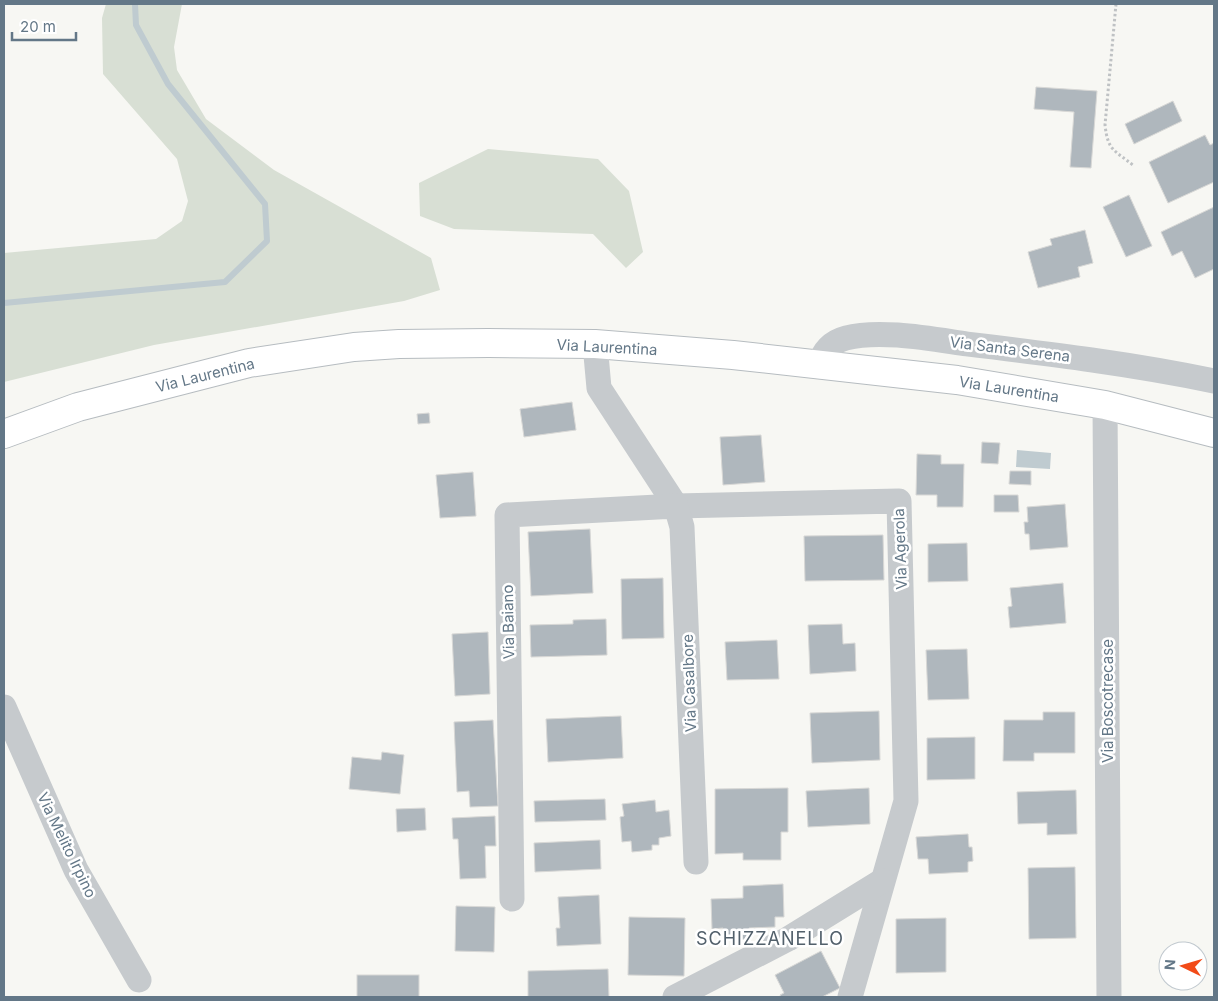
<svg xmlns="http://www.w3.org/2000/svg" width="1218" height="1001" viewBox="0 0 1218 1001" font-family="Inter,sans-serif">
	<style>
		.green { fill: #d8dfd4 }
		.water { fill: #bfcbd0 }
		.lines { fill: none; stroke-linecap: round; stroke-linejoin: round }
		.stream { stroke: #bfcbd0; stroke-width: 6 }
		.building { fill: #afb7bd; stroke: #d8d8d6 }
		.secondary-casing { stroke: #b6bcc0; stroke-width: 30 }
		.path { stroke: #bfc2c4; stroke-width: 3; stroke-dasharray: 2.5 2.5; stroke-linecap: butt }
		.street { stroke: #c6cacd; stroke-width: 25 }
		.secondary { stroke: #fff; stroke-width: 28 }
		.labels { text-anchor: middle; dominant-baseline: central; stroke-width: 5; stroke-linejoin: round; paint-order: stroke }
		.street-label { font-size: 15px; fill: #637787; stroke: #fff }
		.quarter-label { font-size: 18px; letter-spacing: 1px; fill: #52606b; stroke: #fff }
	</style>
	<rect width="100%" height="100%" fill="#f7f7f3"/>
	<g class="green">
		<path d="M 106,4 L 182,4 L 174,47 L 177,70 L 206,119 L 274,170 L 431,258 L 440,290 L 404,301 L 154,345 L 4,382 L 4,253 L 156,239 L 182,221 L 188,201 L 177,159 L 103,74 L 102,18 Z"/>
		<path d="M 488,149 L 598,159 L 629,191 L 643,252 L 626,268 L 593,234 L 454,229 L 420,216 L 419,183 Z"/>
	</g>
	<path class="water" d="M 1017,450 L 1051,453 L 1050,469 L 1016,467 Z"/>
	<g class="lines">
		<path class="stream" d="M 4,303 L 225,282 L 267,241 L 265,204 L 168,84 L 136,25 L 135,4"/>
	</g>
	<g class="building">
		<path d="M 1036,87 L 1097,91 L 1091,168 L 1070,167 L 1074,112 L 1034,109 Z"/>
		<path d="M 1173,101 L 1182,121 L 1134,144 L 1125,124 Z"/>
		<path d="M 1205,135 L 1210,145 L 1214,143 L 1214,182 L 1168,203 L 1149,162 Z"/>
		<path d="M 1129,195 L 1152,246 L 1126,257 L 1103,207 Z"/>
		<path d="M 1214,207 L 1214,269 L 1195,278 L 1182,251 L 1172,256 L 1161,232 Z"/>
		<path d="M 1085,230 L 1093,263 L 1078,267 L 1080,277 L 1038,288 L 1028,252 L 1052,245 L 1050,239 Z"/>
		<path d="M 572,402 L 576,430 L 524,437 L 520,409 Z"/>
		<path d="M 429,413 L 430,423 L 418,424 L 417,414 Z"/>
		<path d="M 761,435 L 765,482 L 723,485 L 720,437 Z"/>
		<path d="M 982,442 L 1000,443 L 998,464 L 981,463 Z"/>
		<path d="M 917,454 L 941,455 L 941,464 L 964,464 L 963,507 L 937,507 L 937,495 L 916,495 Z"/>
		<path d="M 1010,471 L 1031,471 L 1031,485 L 1009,484 Z"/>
		<path d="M 473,472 L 476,516 L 440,518 L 436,475 Z"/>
		<path d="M 994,495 L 1018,495 L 1019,512 L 994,512 Z"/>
		<path d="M 1065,504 L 1068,547 L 1030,550 L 1029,534 L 1025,534 L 1024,522 L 1028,522 L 1027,507 Z"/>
		<path d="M 590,529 L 593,593 L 531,596 L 528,532 Z"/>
		<path d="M 883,535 L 884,580 L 805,581 L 804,536 Z"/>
		<path d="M 967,543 L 968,581 L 928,582 L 928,544 Z"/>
		<path d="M 663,578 L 664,638 L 622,639 L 621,579 Z"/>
		<path d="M 1063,583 L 1066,623 L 1010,628 L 1008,607 L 1012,606 L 1010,588 Z"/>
		<path d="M 606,619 L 607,655 L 531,657 L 530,625 L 573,624 L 573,620 Z"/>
		<path d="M 842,624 L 843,644 L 855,643 L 856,671 L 810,674 L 808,625 Z"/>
		<path d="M 488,632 L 490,694 L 455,696 L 452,634 Z"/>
		<path d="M 777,640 L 779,679 L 727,680 L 725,642 Z"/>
		<path d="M 967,649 L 969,699 L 928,700 L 926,650 Z"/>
		<path d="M 879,711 L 880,760 L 812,763 L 810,713 Z"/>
		<path d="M 1043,712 L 1075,712 L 1075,753 L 1034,753 L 1034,761 L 1003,761 L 1004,720 L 1043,720 Z"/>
		<path d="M 621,716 L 623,758 L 548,762 L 546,719 Z"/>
		<path d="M 493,720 L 498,806 L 470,807 L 469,791 L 457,792 L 454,722 Z"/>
		<path d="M 975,737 L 975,779 L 927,780 L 927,738 Z"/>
		<path d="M 382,752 L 404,755 L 400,794 L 349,789 L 352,757 L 381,760 Z"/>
		<path d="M 788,788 L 788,832 L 781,832 L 781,860 L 743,860 L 743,853 L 715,854 L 715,789 Z"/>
		<path d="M 869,788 L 870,824 L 808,827 L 806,791 Z"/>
		<path d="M 1076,790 L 1077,834 L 1047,835 L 1047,823 L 1018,824 L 1017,792 Z"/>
		<path d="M 605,799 L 606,820 L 535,822 L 534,801 Z"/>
		<path d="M 655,800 L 656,812 L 669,810 L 671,836 L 659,838 L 659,845 L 652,845 L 652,850 L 632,852 L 631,841 L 622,842 L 620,817 L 624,816 L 622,804 Z"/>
		<path d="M 425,808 L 426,830 L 397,832 L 396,809 Z"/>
		<path d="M 495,816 L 496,846 L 485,846 L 486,878 L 460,879 L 458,839 L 453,839 L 452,818 Z"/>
		<path d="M 968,834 L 969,847 L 972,847 L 973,861 L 968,862 L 968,872 L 929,874 L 928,859 L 918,859 L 916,837 Z"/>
		<path d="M 600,840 L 601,869 L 535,872 L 534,843 Z"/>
		<path d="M 1075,867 L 1076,938 L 1029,939 L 1028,868 Z"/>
		<path d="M 783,884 L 784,917 L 775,917 L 775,927 L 749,928 L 750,939 L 723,940 L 723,928 L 712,929 L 711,899 L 743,898 L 743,886 Z"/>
		<path d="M 599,895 L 601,944 L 557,946 L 556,928 L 560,928 L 558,897 Z"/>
		<path d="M 456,906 L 495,907 L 494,952 L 455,951 Z"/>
		<path d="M 629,917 L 685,918 L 684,976 L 628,975 Z"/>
		<path d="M 946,918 L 946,972 L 896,973 L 896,919 Z"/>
		<path d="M 821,951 L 840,988 L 822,997 L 781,997 L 780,995 L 784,993 L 775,975 Z"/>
		<path d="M 608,969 L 609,997 L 528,997 L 528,971 Z"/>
		<rect x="357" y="975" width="62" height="22"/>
	</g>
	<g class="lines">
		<defs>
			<path id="secondary" d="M 4,434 L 78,407 L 249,363 L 354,347 L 399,344 L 488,343 L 595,344 L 733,355 L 957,380 L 1105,405 L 1214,433"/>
		</defs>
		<use href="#secondary" class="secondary-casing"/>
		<path class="path" d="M 1116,4 L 1105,125 C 1108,152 1115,150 1134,166"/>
		<g class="street">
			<path d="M 595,344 L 599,388 L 676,506 L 899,501 L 906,801 L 850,997"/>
			<path d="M 819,366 C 823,351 831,342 846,338 C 880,329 932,339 967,344 C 1050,354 1133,364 1214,381"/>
			<path d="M 1105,405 L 1109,997"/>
			<path d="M 4,707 L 76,870 L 139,980"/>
			<path d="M 512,899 L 507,515 L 676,506 L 682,527 L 696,862"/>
			<path d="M 675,997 L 788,939 L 882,881"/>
		</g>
		<use href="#secondary" class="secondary"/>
	</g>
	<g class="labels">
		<g class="street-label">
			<text transform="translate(607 347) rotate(3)">Via Laurentina</text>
			<text transform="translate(1010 349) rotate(7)">Via Santa Serena</text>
			<text transform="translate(205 375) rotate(-14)">Via Laurentina</text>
			<text transform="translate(1009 389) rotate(9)">Via Laurentina</text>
			<text transform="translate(900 549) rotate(-92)">Via Agerola</text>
			<text transform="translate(508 622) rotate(-91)">Via Baiano</text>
			<text transform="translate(689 683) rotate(-92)">Via Casalbore</text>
			<text transform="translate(1107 701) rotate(-90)">Via Boscotrecase</text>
			<text transform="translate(67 845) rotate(64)">Via Melito Irpino</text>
		</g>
		<g class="quarter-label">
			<text x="770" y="938">SCHIZZANELLO</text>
		</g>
	</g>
	<rect width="1218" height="1001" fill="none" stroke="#637787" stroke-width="10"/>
	<g transform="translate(1183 966) rotate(275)"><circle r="24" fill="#ffffff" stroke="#c1c9cf"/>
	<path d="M0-4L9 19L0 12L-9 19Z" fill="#f24b18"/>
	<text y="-8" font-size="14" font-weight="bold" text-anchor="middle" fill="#637787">N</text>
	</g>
	<path d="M12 32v8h64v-8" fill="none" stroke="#637787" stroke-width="2.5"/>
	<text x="20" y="32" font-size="15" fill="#637787" stroke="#ffffff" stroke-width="4" paint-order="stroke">20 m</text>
</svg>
